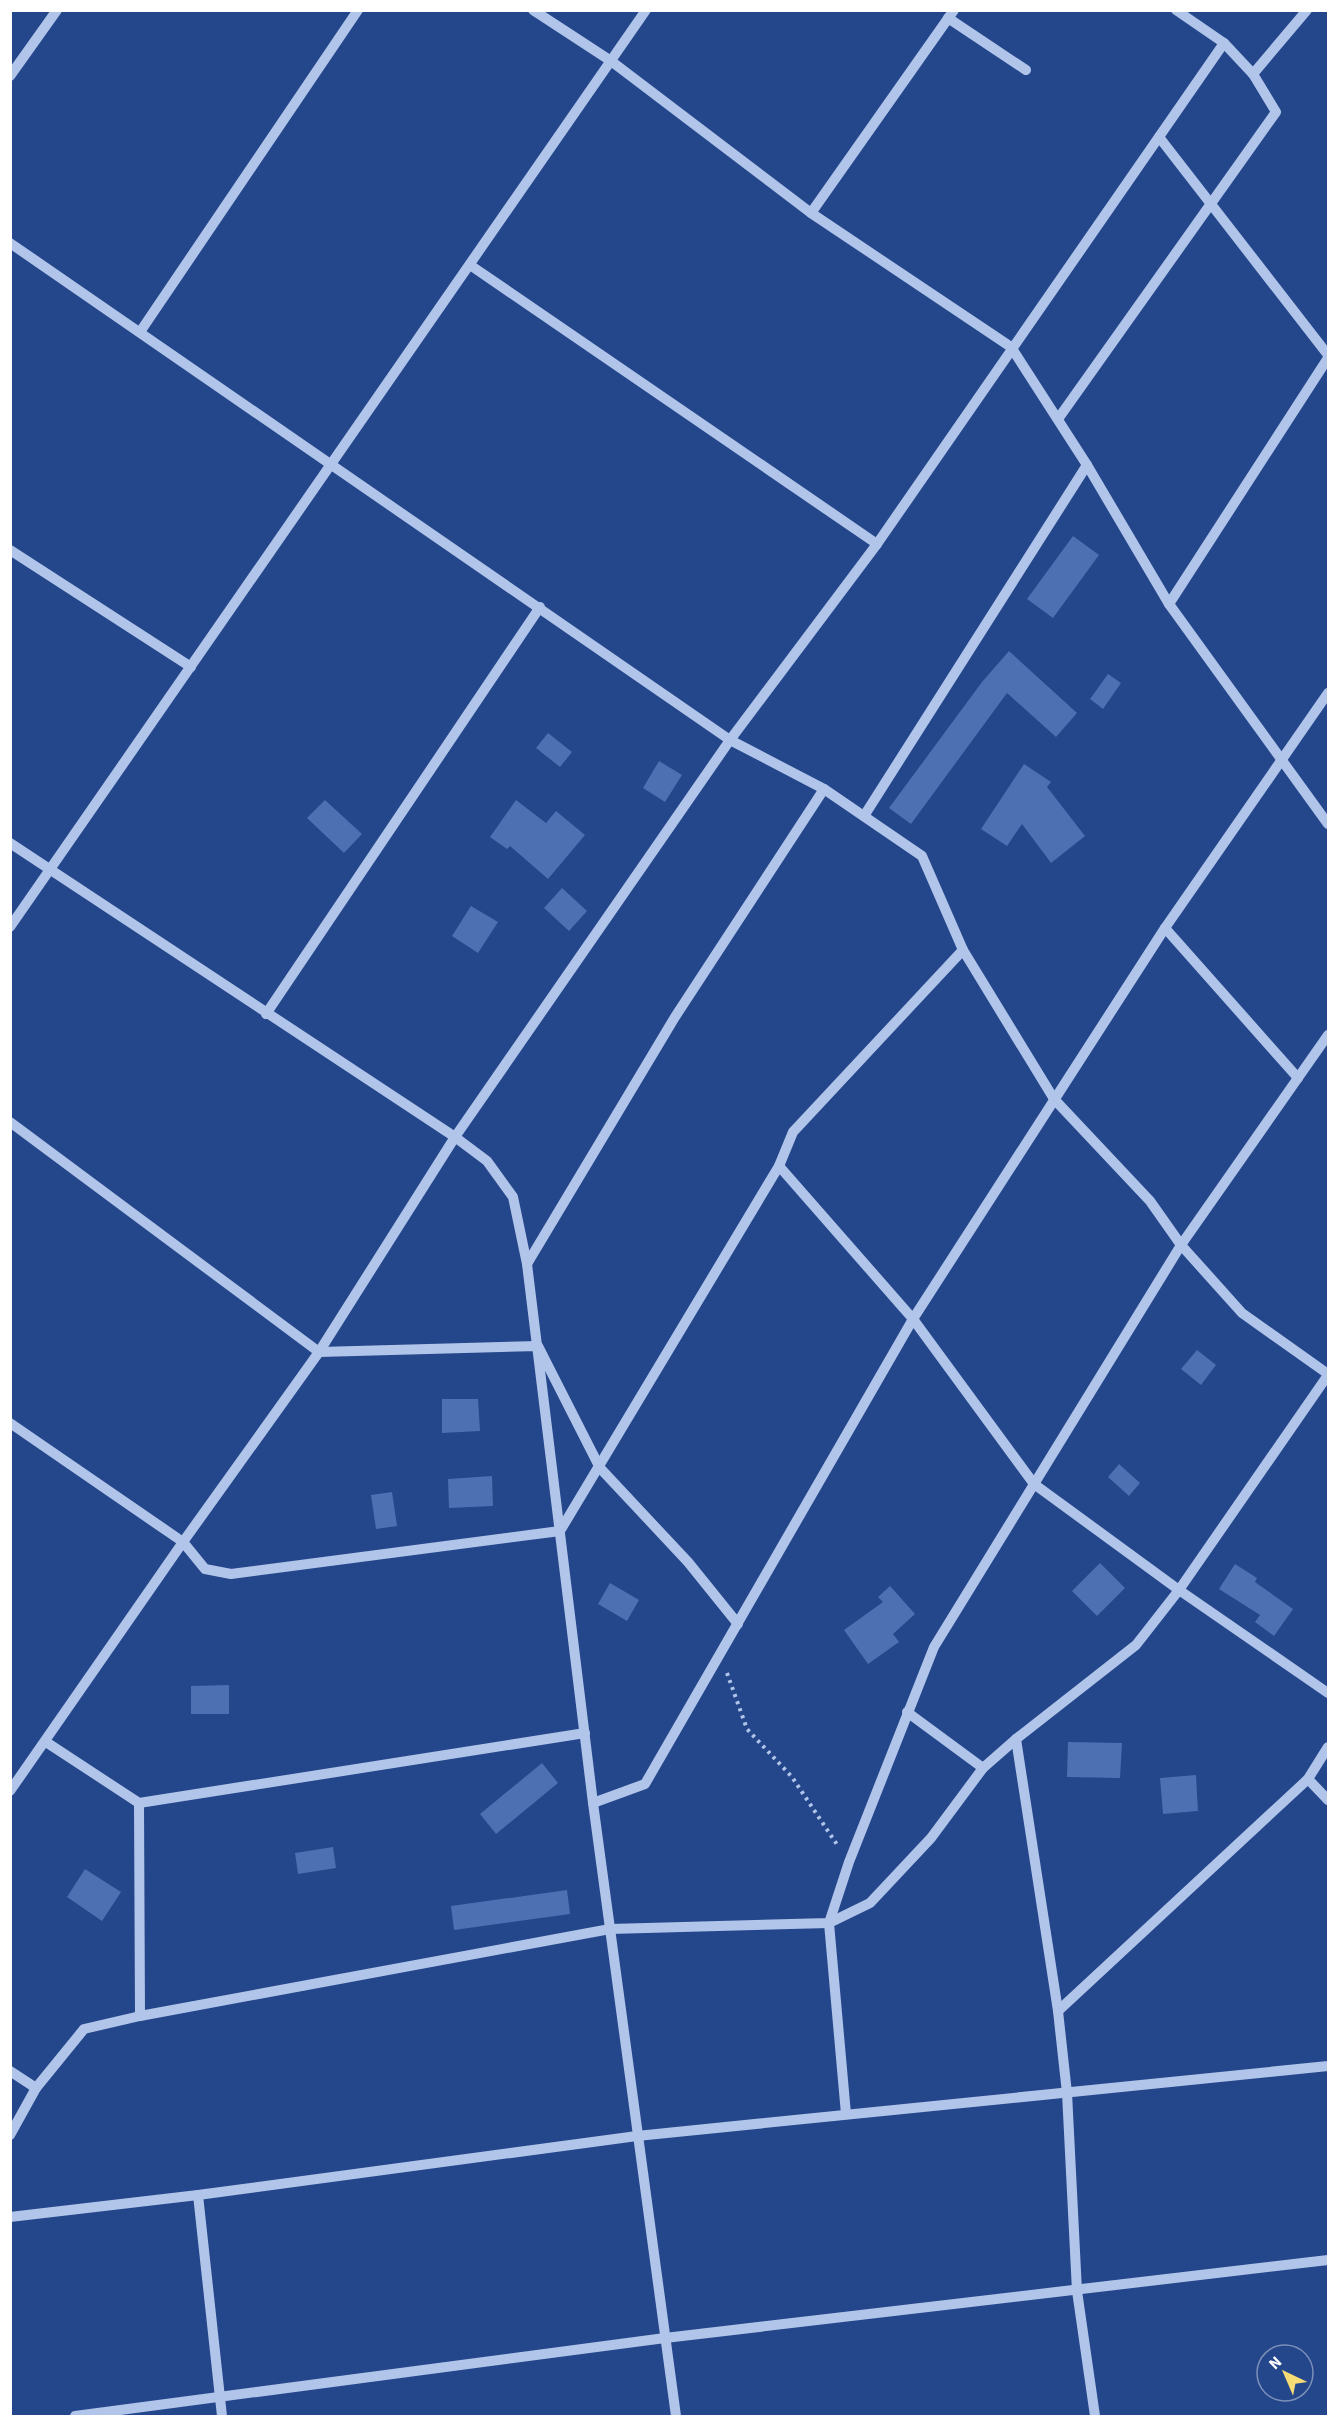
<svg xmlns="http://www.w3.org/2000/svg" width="1339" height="2427" viewBox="0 0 1339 2427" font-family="'Source Sans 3',sans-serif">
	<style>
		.building { fill: #4c70b2 }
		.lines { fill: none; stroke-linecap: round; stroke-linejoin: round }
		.path { stroke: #b1c5ea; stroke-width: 4; stroke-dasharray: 3 4.5; stroke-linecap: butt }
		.minor { stroke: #b1c5ea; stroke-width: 10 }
	</style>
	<rect width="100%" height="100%" fill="#24468a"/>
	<g class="building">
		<path d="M 1073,536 L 1099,555 L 1053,618 L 1027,599 Z"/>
		<path d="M 1009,651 L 1077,713 L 1056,737 L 1007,693 L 911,824 L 889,808 L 982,682 Z"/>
		<path d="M 1108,674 L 1121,683 L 1103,709 L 1090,699 Z"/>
		<path d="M 548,733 L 572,752 L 560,767 L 536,748 Z"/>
		<path d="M 659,761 L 682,775 L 665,802 L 643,788 Z"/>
		<path d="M 1024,764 L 1051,782 L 1047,787 L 1085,836 L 1051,863 L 1022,824 L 1007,846 L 981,829 Z"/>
		<path d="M 325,800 L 362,834 L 344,853 L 307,818 Z"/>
		<path d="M 516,800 L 546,823 L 556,811 L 585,835 L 548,879 L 510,846 L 507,849 L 490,837 Z"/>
		<path d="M 562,888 L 587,911 L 569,931 L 544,908 Z"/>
		<path d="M 471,906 L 498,922 L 478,953 L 452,936 Z"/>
		<path d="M 1197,1350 L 1216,1365 L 1201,1385 L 1181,1369 Z"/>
		<path d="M 442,1399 L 478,1399 L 480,1431 L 442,1433 Z"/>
		<path d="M 1119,1464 L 1140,1483 L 1129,1496 L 1108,1477 Z"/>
		<path d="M 492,1476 L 493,1506 L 449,1508 L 448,1479 Z"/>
		<path d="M 392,1492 L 397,1526 L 376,1529 L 371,1495 Z"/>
		<path d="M 1100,1563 L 1125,1588 L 1097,1616 L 1072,1591 Z"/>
		<path d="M 1235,1564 L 1257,1578 L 1255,1582 L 1293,1609 L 1274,1636 L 1255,1622 L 1260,1615 L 1219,1589 Z"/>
		<path d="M 610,1583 L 639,1600 L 627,1621 L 598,1604 Z"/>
		<path d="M 890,1586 L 915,1614 L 893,1634 L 899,1642 L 868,1664 L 844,1630 L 883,1602 L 878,1597 Z"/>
		<path d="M 229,1685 L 229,1714 L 191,1714 L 191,1686 Z"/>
		<path d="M 1068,1742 L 1122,1743 L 1120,1778 L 1067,1777 Z"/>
		<path d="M 542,1763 L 558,1783 L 496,1834 L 480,1814 Z"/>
		<path d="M 1196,1775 L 1198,1811 L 1163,1814 L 1160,1778 Z"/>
		<path d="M 333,1847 L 336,1868 L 298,1874 L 295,1853 Z"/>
		<path d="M 85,1869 L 121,1892 L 102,1921 L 67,1897 Z"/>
		<path d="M 567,1890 L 570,1914 L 454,1930 L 451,1906 Z"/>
	</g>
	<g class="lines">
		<path class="path" d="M 727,1673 L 747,1729 L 792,1777 L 838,1846"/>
		<g class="minor">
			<path d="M 533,10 L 611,61 L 811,213 L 1011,347 L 1087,465 L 1169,604 L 1328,824"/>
			<path d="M 948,18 L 1026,70"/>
			<path d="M 1253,74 L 1307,10"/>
			<path d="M 10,76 L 57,10"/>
			<path d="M 1159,137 L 1328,355"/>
			<path d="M 811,213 L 954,10"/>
			<path d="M 10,243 L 730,740 L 824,789 L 922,856 L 963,950 L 1054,1099 L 1150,1201 L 1181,1245 L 1242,1313 L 1328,1374"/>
			<path d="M 470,265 L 877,544"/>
			<path d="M 140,332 L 358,10"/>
			<path d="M 1058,419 L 1276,112 L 1253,74 L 1224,43 L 1176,10"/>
			<path d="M 10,550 L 191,667"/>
			<path d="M 1169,604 L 1328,358"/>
			<path d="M 864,816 L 1087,465"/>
			<path d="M 10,843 L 455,1137 L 487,1161 L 513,1197 L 527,1264 L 593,1803 L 676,2416"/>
			<path d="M 10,927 L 646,10"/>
			<path d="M 1165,928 L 1298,1078"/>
			<path d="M 266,1014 L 540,607"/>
			<path d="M 10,1122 L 319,1352 L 538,1346 L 600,1468 L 688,1562 L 738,1624"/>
			<path d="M 779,1166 L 913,1319 L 1034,1484 L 1179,1590 L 1328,1693"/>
			<path d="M 527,1264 L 675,1017 L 824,789"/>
			<path d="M 10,1423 L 183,1542 L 205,1569 L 231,1574 L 560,1531 L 779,1166 L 793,1132 L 963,950"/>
			<path d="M 907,1712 L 983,1768"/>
			<path d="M 1016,1739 L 1058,2011 L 1067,2093 L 1077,2291 L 1095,2416"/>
			<path d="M 46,1742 L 139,1803 L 585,1733"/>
			<path d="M 1308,1779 L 1328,1800"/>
			<path d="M 10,1791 L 183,1542 L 319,1352 L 455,1137 L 730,740 L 877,544 L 1224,43"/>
			<path d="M 139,1803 L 140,2016"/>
			<path d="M 593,1803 L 645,1784 L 913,1319 L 1165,928 L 1328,693"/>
			<path d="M 1058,2011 L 1308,1779 L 1328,1747"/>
			<path d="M 10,2071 L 36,2088 L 10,2135"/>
			<path d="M 36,2088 L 84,2029 L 140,2016 L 610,1929 L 829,1923 L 849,1862 L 934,1647 L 1181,1245 L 1328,1035"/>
			<path d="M 846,2114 L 829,1923 L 870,1903 L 931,1838 L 983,1768 L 1016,1739 L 1136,1645 L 1179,1590 L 1328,1375"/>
			<path d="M 198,2195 L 222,2416"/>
			<path d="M 10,2217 L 198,2195 L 637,2136 L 1328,2066"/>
			<path d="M 75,2416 L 665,2338 L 1328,2260"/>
		</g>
	</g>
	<rect width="1339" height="2427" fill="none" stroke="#ffffff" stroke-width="24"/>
	<g transform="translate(1285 2373) rotate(316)"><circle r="28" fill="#24468a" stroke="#7c90b9" stroke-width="1.5"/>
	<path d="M0-4.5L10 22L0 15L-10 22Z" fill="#f5dc75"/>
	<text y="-9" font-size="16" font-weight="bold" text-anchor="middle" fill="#ffffff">N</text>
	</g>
</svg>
